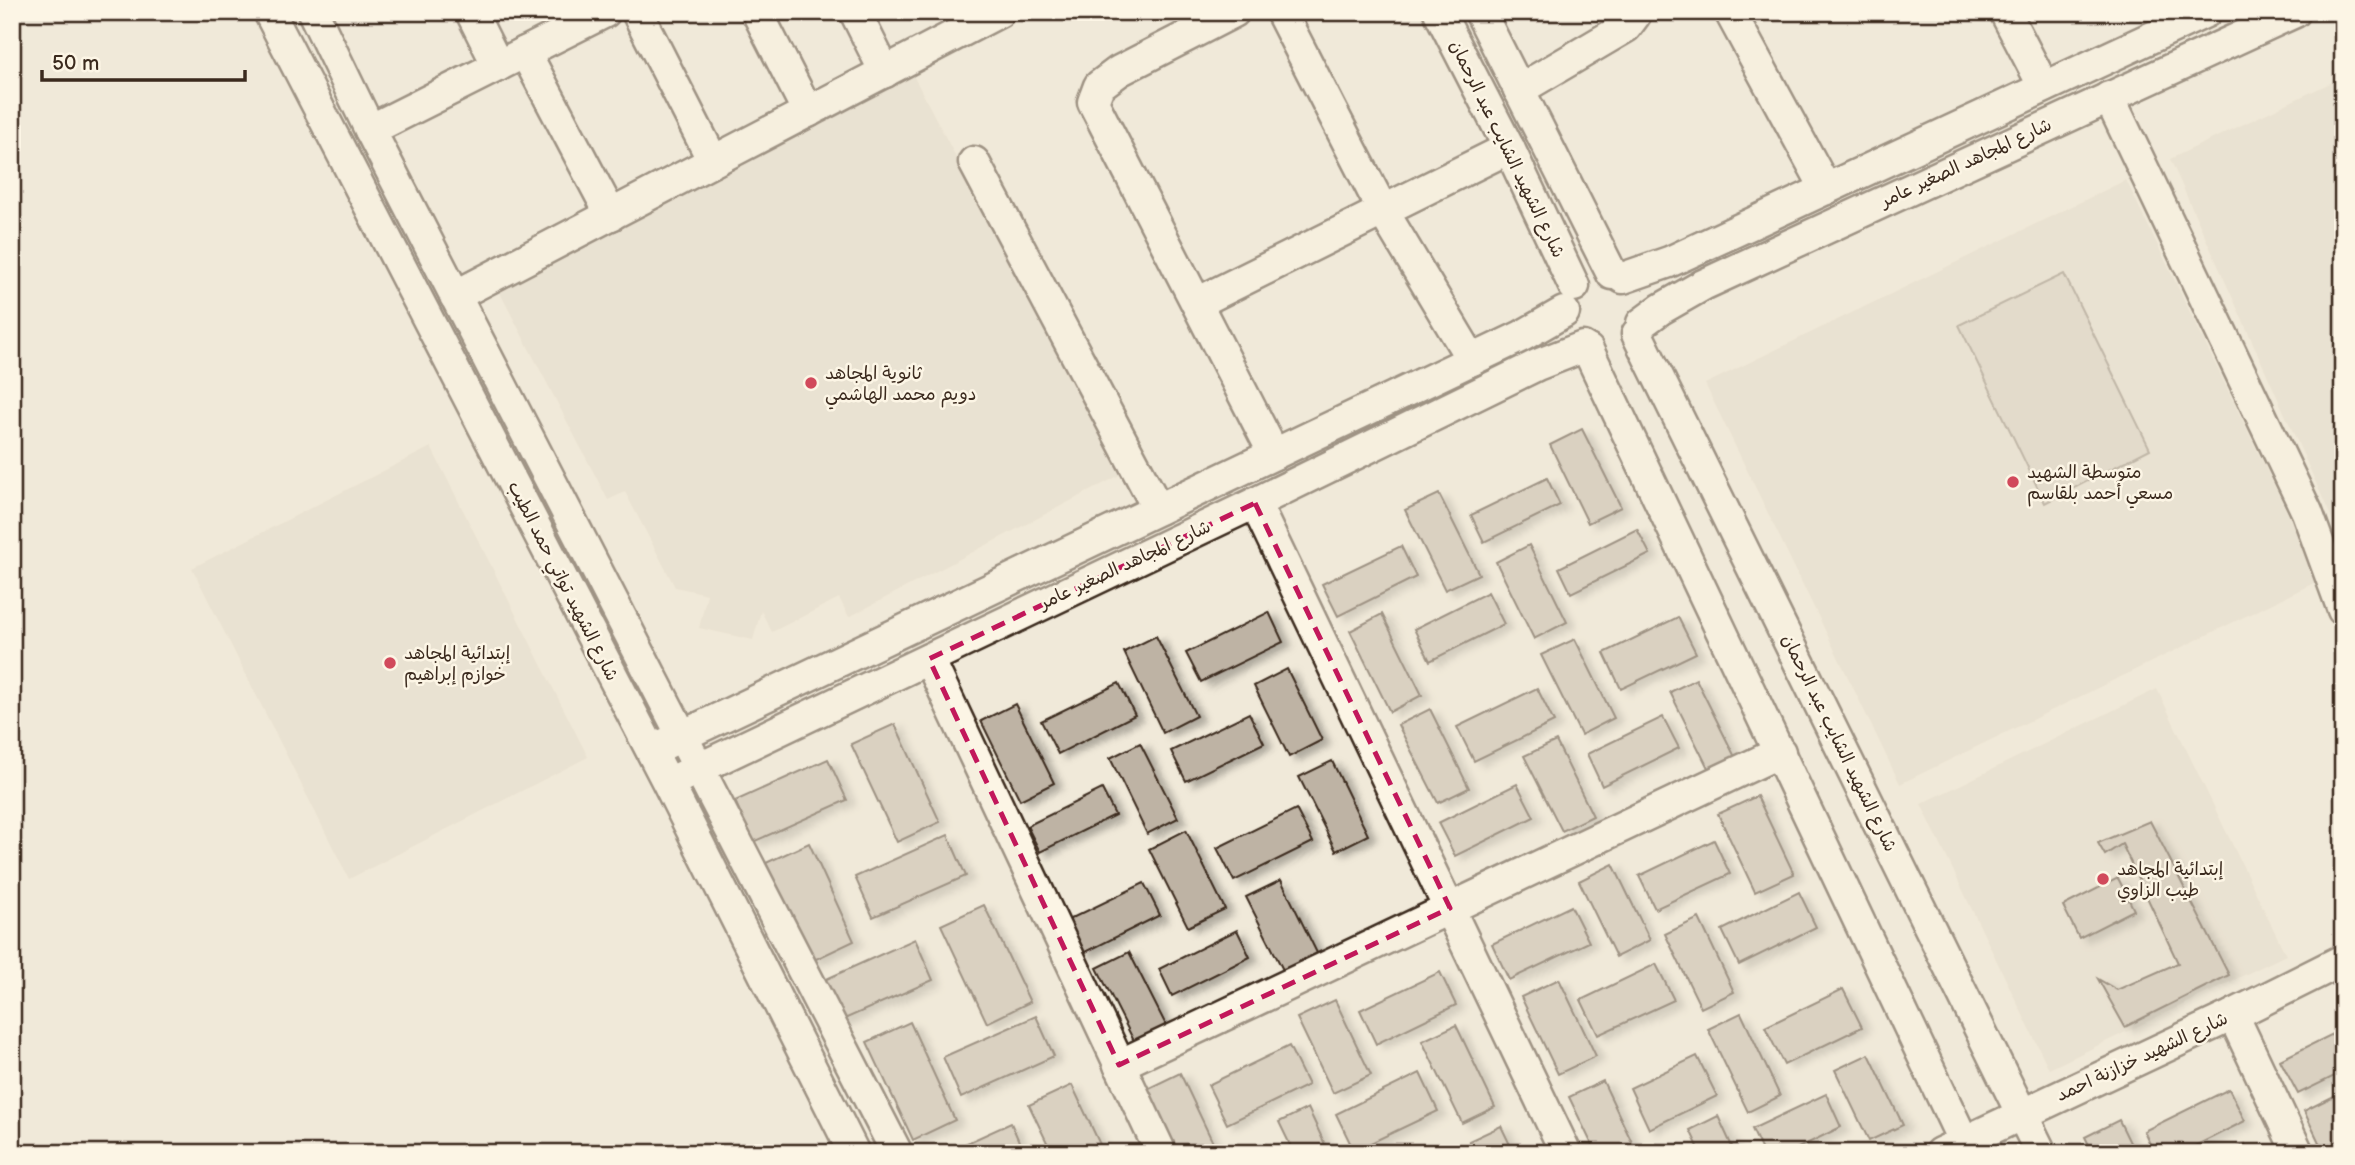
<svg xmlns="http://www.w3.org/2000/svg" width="2355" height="1165" viewBox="0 0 2355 1165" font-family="'Balsamiq Sans','Playpen Sans Arabic',sans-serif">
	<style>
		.built { fill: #e1d9c9 }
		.green { fill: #d2c9ba; stroke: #867a6c; stroke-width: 2 }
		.building { fill: #beb3a4; stroke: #3b2a1e; stroke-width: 2; filter: url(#shadow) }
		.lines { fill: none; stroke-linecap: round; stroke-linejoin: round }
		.minor-casing { stroke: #3b2a1e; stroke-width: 35 }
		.minor { stroke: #fcf5e5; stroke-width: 30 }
		.marked { fill: none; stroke: #c2185b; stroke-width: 5; stroke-dasharray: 14 9; stroke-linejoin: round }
		.poi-dot { fill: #d1495b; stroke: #fcf5e5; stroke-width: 2.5 }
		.labels { text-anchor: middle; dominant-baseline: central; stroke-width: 5; stroke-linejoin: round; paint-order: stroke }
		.street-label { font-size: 18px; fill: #3b2a1e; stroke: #fcf5e5 }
		.poi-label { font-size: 18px; fill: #3b2a1e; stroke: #fcf5e5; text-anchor: start }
	</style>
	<defs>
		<filter id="shadow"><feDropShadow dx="8" dy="4.5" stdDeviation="3.5" flood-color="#0004"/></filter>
	</defs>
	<rect width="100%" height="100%" fill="#f0e9d9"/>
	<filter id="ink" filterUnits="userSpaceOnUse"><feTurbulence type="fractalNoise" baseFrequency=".0143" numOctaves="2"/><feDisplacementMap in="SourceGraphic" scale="14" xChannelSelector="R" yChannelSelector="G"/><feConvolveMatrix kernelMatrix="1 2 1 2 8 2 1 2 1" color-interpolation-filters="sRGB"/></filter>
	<g filter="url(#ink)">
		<g class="built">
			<path d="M 913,75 L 1122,474 L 849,617 L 839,598 L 772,632 L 761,611 L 753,640 L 699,628 L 707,594 L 675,587 L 625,492 L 608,500 L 499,291 Z"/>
			<path d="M 2343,77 L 2343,543 L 2170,159 Z"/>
			<path d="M 2126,180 L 2320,580 L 1900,784 L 1705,384 Z"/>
			<path d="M 431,447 L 588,757 L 349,879 L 192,568 Z"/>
			<path d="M 2157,689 L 2286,955 L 2049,1069 L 1921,804 Z"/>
		</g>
		<path class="green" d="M 2064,274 L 2150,449 L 2045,503 L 1959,325 Z"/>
		<g class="building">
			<path d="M 1582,429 L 1621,507 L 1588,523 L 1550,445 Z"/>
			<path d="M 1547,478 L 1560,505 L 1484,542 L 1471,515 Z"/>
			<path d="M 1439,494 L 1479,574 L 1445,590 L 1405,510 Z"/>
			<path d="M 1637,529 L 1650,554 L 1571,593 L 1559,568 Z"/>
			<path d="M 1529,545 L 1567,622 L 1534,639 L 1496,562 Z"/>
			<path d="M 1401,546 L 1416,577 L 1338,616 L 1322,584 Z"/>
			<path d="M 1488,592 L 1504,624 L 1430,661 L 1414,629 Z"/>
			<path d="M 1269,612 L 1283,642 L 1201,682 L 1186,653 Z"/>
			<path d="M 1382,614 L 1422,695 L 1390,712 L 1350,631 Z"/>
			<path d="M 1678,617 L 1696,653 L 1621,689 L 1604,653 Z"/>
			<path d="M 1156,636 L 1196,716 L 1163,733 L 1124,652 Z"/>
			<path d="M 1575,639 L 1614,718 L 1581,735 L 1541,655 Z"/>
			<path d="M 1287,669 L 1322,740 L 1289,757 L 1254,686 Z"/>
			<path d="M 1696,679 L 1735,757 L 1709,770 L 1670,692 Z"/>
			<path d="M 1119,683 L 1135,715 L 1058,754 L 1041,721 Z"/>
			<path d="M 1537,688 L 1554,722 L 1474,761 L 1457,727 Z"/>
			<path d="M 1015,704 L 1054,783 L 1020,800 L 981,721 Z"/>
			<path d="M 1430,709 L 1469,788 L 1438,803 L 1398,725 Z"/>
			<path d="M 1249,713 L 1264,743 L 1186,781 L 1171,751 Z"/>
			<path d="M 1663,717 L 1679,748 L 1602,786 L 1587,754 Z"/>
			<path d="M 895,724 L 940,822 L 897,842 L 851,744 Z"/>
			<path d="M 1556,741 L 1593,816 L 1562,831 L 1524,756 Z"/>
			<path d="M 1140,743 L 1178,818 L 1147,834 L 1110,758 Z"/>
			<path d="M 828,759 L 847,800 L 753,842 L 735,801 Z"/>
			<path d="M 1332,761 L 1368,835 L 1336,851 L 1299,777 Z"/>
			<path d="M 1517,784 L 1534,817 L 1455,856 L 1438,823 Z"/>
			<path d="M 1102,789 L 1115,815 L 1040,852 L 1027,826 Z"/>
			<path d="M 1757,796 L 1794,874 L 1755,892 L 1718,814 Z"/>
			<path d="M 1296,809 L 1313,842 L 1234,881 L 1217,848 Z"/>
			<path d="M 2150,821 L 2229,975 L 2125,1027 L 2098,979 L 2117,990 L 2178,963 L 2122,844 L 2105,855 L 2098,843 Z"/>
			<path d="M 1186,830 L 1225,909 L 1188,927 L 1149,849 Z"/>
			<path d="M 948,835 L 966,876 L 873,917 L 855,877 Z"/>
			<path d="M 1714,840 L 1730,874 L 1655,909 L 1639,876 Z"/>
			<path d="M 809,843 L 854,941 L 812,961 L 766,863 Z"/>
			<path d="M 1613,864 L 1650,940 L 1616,957 L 1579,881 Z"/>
			<path d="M 2118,878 L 2134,910 L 2079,938 L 2063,906 Z"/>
			<path d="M 1281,880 L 1319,957 L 1285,974 L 1246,897 Z"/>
			<path d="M 1144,883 L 1160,915 L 1084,953 L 1068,920 Z"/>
			<path d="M 1799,892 L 1816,927 L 1739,965 L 1722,930 Z"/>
			<path d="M 984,905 L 1030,1002 L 987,1023 L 941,925 Z"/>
			<path d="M 1571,906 L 1589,942 L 1509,980 L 1492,944 Z"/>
			<path d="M 1699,918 L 1734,992 L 1701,1008 L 1665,934 Z"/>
			<path d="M 1237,930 L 1250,957 L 1172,996 L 1159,969 Z"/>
			<path d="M 915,939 L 933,980 L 840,1021 L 822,981 Z"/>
			<path d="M 1129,952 L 1169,1031 L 1137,1047 L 1097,968 Z"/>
			<path d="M 1656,964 L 1674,1000 L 1598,1035 L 1581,1000 Z"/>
			<path d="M 1440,972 L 1456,1005 L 1376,1044 L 1360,1010 Z"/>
			<path d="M 1559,979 L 1596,1056 L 1558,1074 L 1521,997 Z"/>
			<path d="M 1843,989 L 1862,1027 L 1784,1065 L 1765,1027 Z"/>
			<path d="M 1335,1000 L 1371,1075 L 1333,1093 L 1297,1018 Z"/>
			<path d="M 1741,1013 L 1780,1096 L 1748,1112 L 1708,1029 Z"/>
			<path d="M 1036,1016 L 1054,1056 L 961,1098 L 943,1057 Z"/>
			<path d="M 910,1022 L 955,1120 L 913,1140 L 867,1042 Z"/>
			<path d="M 1456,1025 L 1495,1107 L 1462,1123 L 1422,1041 Z"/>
			<path d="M 2343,1029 L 2343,1072 L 2298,1094 L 2280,1060 Z"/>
			<path d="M 1289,1046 L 1308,1085 L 1227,1124 L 1208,1085 Z"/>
			<path d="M 1869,1054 L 1903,1125 L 1869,1141 L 1835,1070 Z"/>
			<path d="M 1697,1056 L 1717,1096 L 1649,1129 L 1630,1088 Z"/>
			<path d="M 1180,1073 L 1216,1149 L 1209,1153 L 1175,1153 L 1145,1090 Z"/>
			<path d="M 1420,1073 L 1438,1111 L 1354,1151 L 1336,1114 Z"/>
			<path d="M 1603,1081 L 1637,1153 L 1596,1153 L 1569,1097 Z"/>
			<path d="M 1072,1085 L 1104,1153 L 1052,1153 L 1029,1105 Z"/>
			<path d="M 2229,1089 L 2245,1121 L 2181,1153 L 2154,1153 L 2144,1131 Z"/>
			<path d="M 2340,1093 L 2343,1098 L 2343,1153 L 2324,1153 L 2304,1111 Z"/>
			<path d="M 1826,1094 L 1841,1127 L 1788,1153 L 1763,1153 L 1752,1129 Z"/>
			<path d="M 1308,1108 L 1329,1153 L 1294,1153 L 1279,1122 Z"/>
			<path d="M 1718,1116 L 1735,1153 L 1701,1153 L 1690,1130 Z"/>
			<path d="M 2119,1120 L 2135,1153 L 2093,1153 L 2085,1137 Z"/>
			<path d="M 1011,1123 L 1024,1153 L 945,1153 Z"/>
			<path d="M 1501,1126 L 1514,1153 L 1475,1153 L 1469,1141 Z"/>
			<path d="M 2245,1144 L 2249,1153 L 2228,1153 Z"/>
			<path d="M 1268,1147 L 1271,1153 L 1255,1153 Z"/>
		</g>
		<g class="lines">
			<defs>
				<g id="minor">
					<path d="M 269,12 L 668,783 L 854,1153"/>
					<path d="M 313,12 L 370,130 L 897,1153"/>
					<path d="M 471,12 L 498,66"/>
					<path d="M 637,12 L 713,161"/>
					<path d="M 757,12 L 808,112"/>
					<path d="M 855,12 L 885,72"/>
					<path d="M 1234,12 L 1119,71 L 1099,86 L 1093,102 L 1274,454"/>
					<path d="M 1281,12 L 1383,211 L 1472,360"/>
					<path d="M 1439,12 L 1509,148 L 1574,286"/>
					<path d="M 1480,12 L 1612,274"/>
					<path d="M 1730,12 L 1826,189"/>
					<path d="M 2005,12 L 2044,87"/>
					<path d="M 525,52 L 611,215"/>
					<path d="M 1519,90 L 1626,27 L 1635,15 L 1634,12"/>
					<path d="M 2109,97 L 2307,512 L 2343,610"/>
					<path d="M 370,130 L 605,12"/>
					<path d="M 974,162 L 1158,509"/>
					<path d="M 1623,278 L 1669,262 L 2206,12"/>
					<path d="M 455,296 L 999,12"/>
					<path d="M 1197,303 L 1509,148"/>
					<path d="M 1642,323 L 1661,309 L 1703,285 L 2295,12"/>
					<path d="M 1637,334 L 2041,1153"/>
					<path d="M 1588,350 L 1969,1153"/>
					<path d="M 1255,503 L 1566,1153"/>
					<path d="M 929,659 L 1161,1153"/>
					<path d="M 665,744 L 1522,336 L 1564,312"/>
					<path d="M 681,777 L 1255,503 L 1537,365 L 1583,347"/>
					<path d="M 2233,1015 L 2298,1153"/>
					<path d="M 1119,1065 L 1780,752"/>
					<path d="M 1940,1153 L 2233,1015 L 2343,960"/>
				</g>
			</defs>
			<use href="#minor" class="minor-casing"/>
			<use href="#minor" class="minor"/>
		</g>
	</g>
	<path d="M0 0H2355V1165H0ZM 1255,503 L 1450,908 L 1119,1065 L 929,659 Z" fill="#f0e9d9" fill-opacity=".55" fill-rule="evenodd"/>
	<path class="marked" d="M 1255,503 L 1450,908 L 1119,1065 L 929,659 Z"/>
	<g class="poi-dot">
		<circle cx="811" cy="383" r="7"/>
		<circle cx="2013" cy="482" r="7"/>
		<circle cx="390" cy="663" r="7"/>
		<circle cx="2103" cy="879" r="7"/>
	</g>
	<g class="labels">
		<g class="street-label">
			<text transform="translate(1507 149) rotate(64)">شارع الشهيد الشايب عبد الرحمان</text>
			<text transform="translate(1966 163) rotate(-25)">شارع المجاهد الصغير عامر</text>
			<text transform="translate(1125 565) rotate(-25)">شارع المجاهد الصغير عامر</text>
			<text transform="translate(563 581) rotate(63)">شارع الشهيد تواتي حمد الطيب</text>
			<text transform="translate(1839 743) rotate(64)">شارع الشهيد الشايب عبد الرحمان</text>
			<text transform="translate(2142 1057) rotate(-25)">شارع الشهيد خزازنة احمد</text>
		</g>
		<g class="poi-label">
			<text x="825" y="373">ثانوية المجاهد<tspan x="825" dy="21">دويم محمد الهاشمي</tspan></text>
			<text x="2027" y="472">متوسطة الشهيد<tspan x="2027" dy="21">مسعي أحمد بلقاسم</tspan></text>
			<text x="404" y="653">إبتدائية المجاهد<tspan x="404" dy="21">خوازم إبراهيم</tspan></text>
			<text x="2117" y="869">إبتدائية المجاهد<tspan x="2117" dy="21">طيب الزاوي</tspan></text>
		</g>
	</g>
	<rect width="2355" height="1165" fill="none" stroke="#fcf5e5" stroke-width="42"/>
	<rect x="21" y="21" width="2313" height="1123" fill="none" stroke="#3b2a1e" stroke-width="2.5" filter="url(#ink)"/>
	<path d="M42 70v10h203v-10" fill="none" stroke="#3b2a1e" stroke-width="3.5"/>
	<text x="52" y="70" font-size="21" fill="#3b2a1e" stroke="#fcf5e5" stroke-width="5" paint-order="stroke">50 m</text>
</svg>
